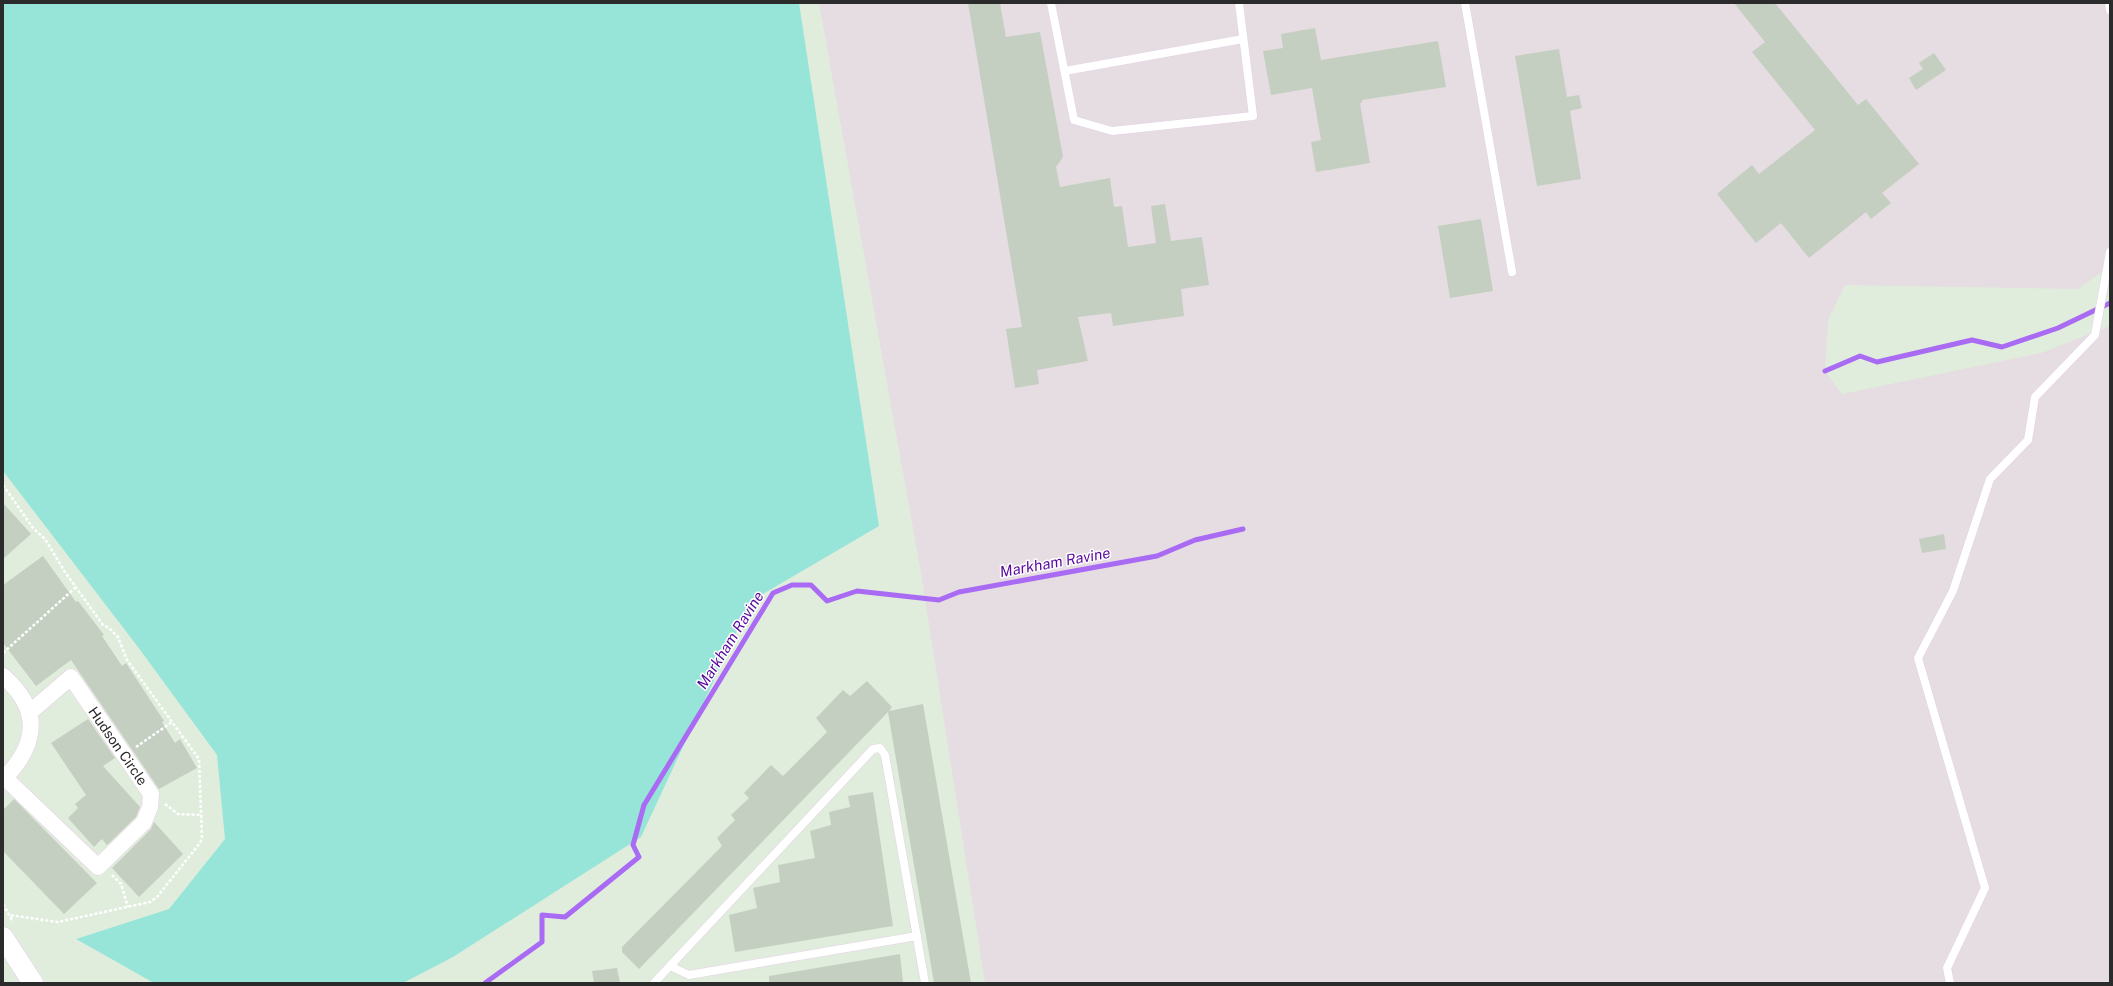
<svg xmlns="http://www.w3.org/2000/svg" width="2113" height="986" viewBox="0 0 2113 986" font-family="'Public Sans',sans-serif">
	<style>
		.industrial { fill: #e5dde1 }
		.green { fill: #97e5d9 }
		.lines { fill: none; stroke-linecap: round; stroke-linejoin: round }
		.stream { stroke: #a96bf3; stroke-width: 5 }
		.building { fill: #c4cfc2 }
		.service-casing { stroke: #e4d1e4; stroke-width: 9 }
		.minor-casing { stroke: #e4d1e4; stroke-width: 17 }
		.tertiary-casing { stroke: #e4d1e4; stroke-width: 21 }
		.path { stroke: #fff; stroke-width: 2.5; stroke-dasharray: 3 2; stroke-linecap: butt }
		.service { stroke: #fff; stroke-width: 8 }
		.minor { stroke: #fff; stroke-width: 16 }
		.tertiary { stroke: #fff; stroke-width: 20 }
		.labels { text-anchor: middle; dominant-baseline: central; stroke-width: 3; stroke-linejoin: round; paint-order: stroke }
		.street-label { font-size: 14px; fill: #2b2b2b; stroke: #fff }
		.water-label { font-size: 15px; font-style: italic; fill: #5909a0; stroke: #fff }
	</style>
	<rect width="100%" height="100%" fill="#e0eddc"/>
	<path class="industrial" d="M 819,3 L 2110,3 L 2110,266 L 2078,289 L 1845,285 L 1828,320 L 1825,371 L 1842,394 L 2041,353 L 2110,326 L 2110,983 L 985,983 L 921,573 Z"/>
	<path class="green" d="M 3,3 L 799,3 L 879,526 L 751,601 L 641,837 L 453,957 L 403,983 L 154,983 L 76,939 L 169,909 L 225,839 L 217,755 L 138,647 L 3,471 Z"/>
	<g class="lines">
		<g class="stream">
			<path d="M 1825,371 L 1860,356 L 1877,362 L 1972,340 L 2002,347 L 2058,328 L 2110,303"/>
			<path d="M 485,983 L 542,942 L 542,915 L 565,917 L 639,857 L 633,845 L 644,805 L 773,593 L 792,585 L 811,585 L 827,601 L 857,591 L 939,600 L 959,592 L 1157,556 L 1195,540 L 1243,529"/>
		</g>
	</g>
	<g class="building">
		<path d="M 968,3 L 1000,3 L 1006,37 L 1040,32 L 1063,157 L 1056,167 L 1060,187 L 1110,178 L 1114,207 L 1122,206 L 1128,247 L 1156,243 L 1151,206 L 1165,204 L 1171,241 L 1202,237 L 1209,285 L 1181,289 L 1184,316 L 1113,326 L 1111,313 L 1078,317 L 1088,361 L 1037,370 L 1039,384 L 1015,388 L 1006,329 L 1022,327 Z"/>
		<path d="M 1734,3 L 1775,3 L 1858,105 L 1866,99 L 1919,164 L 1882,193 L 1891,203 L 1871,219 L 1866,212 L 1809,258 L 1781,223 L 1756,243 L 1717,194 L 1752,165 L 1759,174 L 1815,130 L 1752,52 L 1765,42 Z"/>
		<path d="M 1315,28 L 1321,60 L 1438,41 L 1446,87 L 1362,100 L 1362,103 L 1360,103 L 1370,163 L 1316,172 L 1311,142 L 1321,140 L 1312,88 L 1271,95 L 1263,51 L 1283,48 L 1281,34 Z"/>
		<path d="M 1559,49 L 1567,97 L 1579,95 L 1582,108 L 1570,111 L 1581,179 L 1537,186 L 1515,56 Z"/>
		<path d="M 1934,53 L 1946,70 L 1916,90 L 1909,78 L 1923,69 L 1919,63 Z"/>
		<path d="M 1481,219 L 1493,291 L 1450,298 L 1438,226 Z"/>
		<path d="M 3,503 L 31,534 L 3,559 Z"/>
		<path d="M 1944,534 L 1946,549 L 1922,553 L 1919,539 Z"/>
		<path d="M 43,556 L 76,602 L 78,601 L 104,635 L 102,636 L 122,666 L 126,663 L 164,721 L 162,722 L 175,743 L 180,739 L 197,768 L 159,789 L 71,660 L 36,686 L 3,643 L 3,585 Z"/>
		<path d="M 867,681 L 892,707 L 889,711 L 923,704 L 971,983 L 934,983 L 888,712 L 639,969 L 622,952 L 622,947 L 722,846 L 717,838 L 735,820 L 731,815 L 749,798 L 744,793 L 771,765 L 783,776 L 827,732 L 816,718 L 843,690 L 850,696 Z"/>
		<path d="M 88,719 L 115,758 L 103,766 L 140,807 L 136,817 L 107,845 L 102,839 L 94,847 L 68,818 L 78,808 L 75,804 L 86,795 L 51,743 Z"/>
		<path d="M 873,792 L 893,926 L 735,952 L 729,915 L 757,908 L 753,888 L 780,882 L 778,865 L 815,858 L 810,831 L 831,825 L 829,812 L 850,807 L 848,796 Z"/>
		<path d="M 14,799 L 97,883 L 64,914 L 3,851 L 3,810 Z"/>
		<path d="M 154,822 L 183,854 L 139,897 L 112,868 L 151,829 Z"/>
		<path d="M 900,954 L 903,982 L 769,983 L 769,976 Z"/>
		<path d="M 617,968 L 620,983 L 594,983 L 592,971 Z"/>
	</g>
	<g class="lines">
		<defs>
			<g id="service">
				<path d="M 1051,3 L 1074,120 L 1112,131 L 1253,116 L 1239,3"/>
				<path d="M 1465,3 L 1512,272"/>
				<path d="M 2109,3 L 2110,10"/>
				<path d="M 1065,71 L 1243,39"/>
				<path d="M 670,966 L 689,975 L 917,936"/>
				<path d="M 654,983 L 873,749 L 880,748 L 885,755 L 925,983"/>
				<path d="M 1950,983 L 1947,968 L 1985,888 L 1918,658 L 1953,591 L 1990,479 L 2028,440 L 2035,397 L 2095,335 L 2110,252"/>
			</g>
			<g id="minor">
				<path d="M 3,676 C 42,710 38,744 3,780"/>
				<path d="M 5,778 L 98,867 L 144,822 L 150,807 L 151,794 L 71,677 L 29,713"/>
			</g>
			<path id="tertiary" d="M 3,937 L 33,983"/>
		</defs>
		<use href="#service" class="service-casing"/>
		<use href="#minor" class="minor-casing"/>
		<use href="#tertiary" class="tertiary-casing"/>
		<g class="path">
			<path d="M 3,485 L 33,528 L 45,539 L 65,572 L 103,625 L 109,628 L 118,637 L 127,660 L 199,759 L 202,838 L 200,843 L 157,897 L 150,902 L 58,922 L 9,915"/>
			<path d="M 3,653 L 76,587"/>
			<path d="M 136,747 L 172,722"/>
			<path d="M 165,804 L 178,814 L 201,815"/>
			<path d="M 112,875 L 121,884 L 128,907"/>
			<path d="M 3,904 L 13,922"/>
		</g>
		<use href="#service" class="service"/>
		<use href="#minor" class="minor"/>
		<use href="#tertiary" class="tertiary"/>
	</g>
	<g class="labels">
		<g class="street-label">
			<text transform="translate(118 746) rotate(55)">Hudson Circle</text>
		</g>
		<g class="water-label">
			<text transform="translate(1055 562) rotate(-10)">Markham Ravine</text>
			<text transform="translate(730 640) rotate(-58)">Markham Ravine</text>
		</g>
	</g>
	<rect width="2113" height="986" fill="none" stroke="#2b2b2b" stroke-width="8"/>
</svg>
